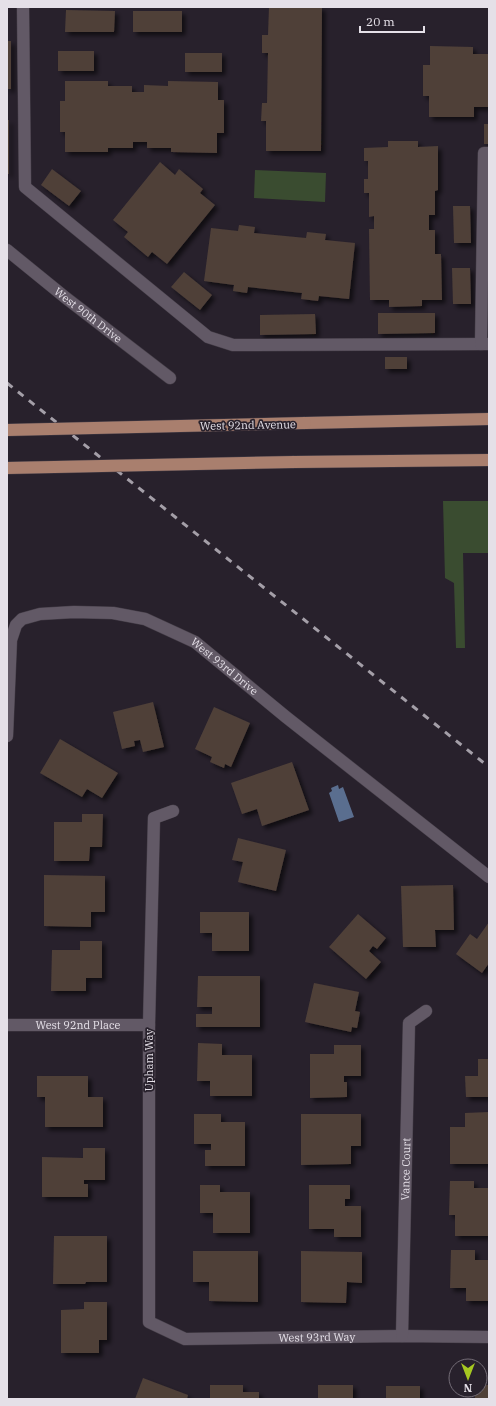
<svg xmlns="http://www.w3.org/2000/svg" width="496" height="1406" viewBox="0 0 496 1406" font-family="'IBM Plex Serif',serif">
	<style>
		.green { fill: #3a4c30 }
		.water { fill: #5a6e8f }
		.building { fill: #4f4039; filter: url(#shadow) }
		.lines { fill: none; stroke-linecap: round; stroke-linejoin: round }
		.lane-casing { stroke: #443d47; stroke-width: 13 }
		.street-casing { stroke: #443d47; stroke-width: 13 }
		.primary-casing { stroke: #443d47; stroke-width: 13 }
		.lane { stroke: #625966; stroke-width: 12 }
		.street { stroke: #625966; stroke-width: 12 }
		.primary { stroke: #a97f6e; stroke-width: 12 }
		.rail { stroke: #a49fa8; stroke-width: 3; stroke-dasharray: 7 7; stroke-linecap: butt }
		.primary-bridge-casing { stroke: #443d47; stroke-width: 13; stroke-linecap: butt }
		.primary-bridge { stroke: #a97f6e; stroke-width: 12 }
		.labels { text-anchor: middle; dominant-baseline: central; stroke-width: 3.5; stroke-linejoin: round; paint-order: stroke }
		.street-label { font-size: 11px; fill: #e5e0e8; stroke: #28212c }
	</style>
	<defs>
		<filter id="shadow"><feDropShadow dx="3.5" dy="3.5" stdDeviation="2" flood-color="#0009"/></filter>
	</defs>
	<rect width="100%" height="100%" fill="#28212c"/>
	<g class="green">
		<path d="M 255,170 L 326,173 L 325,202 L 254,198 Z"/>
		<path d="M 443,501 L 489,501 L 489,553 L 463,553 L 465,648 L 456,648 L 454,583 L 445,578 Z"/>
	</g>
	<path class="water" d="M 338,785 L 339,789 L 343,787 L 354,817 L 339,822 L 329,793 L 332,791 L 331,788 Z"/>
	<g class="building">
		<path d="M 269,7 L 322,7 L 321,151 L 266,151 L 266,121 L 261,121 L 262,103 L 267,103 L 268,53 L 262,53 L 262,35 L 268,35 Z"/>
		<path d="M 66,10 L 115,11 L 114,32 L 65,32 Z"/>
		<rect x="133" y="11" width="49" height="21"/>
		<rect x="7" y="41" width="4" height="48"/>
		<path d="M 430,46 L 473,47 L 473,54 L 489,54 L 489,107 L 474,107 L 474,117 L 429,117 L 429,96 L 423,96 L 423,65 L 430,65 Z"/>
		<rect x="58" y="51" width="36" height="20"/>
		<rect x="185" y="53" width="37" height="19"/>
		<path d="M 65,81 L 108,81 L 108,86 L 132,86 L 132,92 L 144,92 L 144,85 L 168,86 L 168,81 L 218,82 L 218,100 L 224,100 L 224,133 L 217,133 L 217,153 L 171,152 L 171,148 L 147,148 L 147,142 L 133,142 L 133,148 L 108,148 L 108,152 L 65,152 L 65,132 L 60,132 L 60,101 L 65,101 Z"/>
		<rect x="7" y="120" width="2" height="54"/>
		<rect x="484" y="124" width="5" height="20"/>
		<path d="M 388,141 L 418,141 L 418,147 L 438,146 L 438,190 L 435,191 L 435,215 L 429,215 L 429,230 L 435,230 L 435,254 L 441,254 L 442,300 L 422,300 L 422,306 L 389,307 L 389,300 L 370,300 L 369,229 L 374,229 L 374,216 L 369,217 L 369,193 L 364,193 L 364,179 L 368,179 L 368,161 L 364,161 L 364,148 L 388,147 Z"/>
		<path d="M 160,162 L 175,175 L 179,169 L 203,189 L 200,193 L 215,205 L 167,264 L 152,252 L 148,257 L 124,237 L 128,232 L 113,220 Z"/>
		<path d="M 52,169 L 81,191 L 69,206 L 41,185 Z"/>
		<path d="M 453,206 L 470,206 L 471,243 L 454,243 Z"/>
		<path d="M 239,225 L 255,227 L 254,233 L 306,238 L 307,232 L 326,234 L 325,240 L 355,243 L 349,299 L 319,296 L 318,301 L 301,299 L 302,293 L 248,287 L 247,293 L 233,291 L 234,285 L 204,281 L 211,228 L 238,231 Z"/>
		<path d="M 452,268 L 470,268 L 471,304 L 453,304 Z"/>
		<path d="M 184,272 L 212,295 L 200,310 L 171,287 Z"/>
		<path d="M 378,313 L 435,313 L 435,333 L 378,334 Z"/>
		<path d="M 315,314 L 316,334 L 260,335 L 260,315 Z"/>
		<rect x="385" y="357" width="22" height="12"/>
		<path d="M 153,702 L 164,747 L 143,752 L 140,740 L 134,741 L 135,746 L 122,749 L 113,712 Z"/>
		<path d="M 214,707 L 250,723 L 231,767 L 225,764 L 224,768 L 210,762 L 212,757 L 195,749 Z"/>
		<path d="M 60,739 L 118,773 L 102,798 L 87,789 L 82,797 L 40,773 Z"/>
		<path d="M 292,762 L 309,810 L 262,826 L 257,809 L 242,814 L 231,783 Z"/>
		<path d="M 82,814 L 103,814 L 102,847 L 90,847 L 89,861 L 54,861 L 54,822 L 82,822 Z"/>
		<path d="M 238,838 L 286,850 L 276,891 L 238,882 L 243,862 L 232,860 Z"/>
		<path d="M 44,875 L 105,876 L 105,912 L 91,912 L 91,927 L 44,926 Z"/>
		<path d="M 453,885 L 454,930 L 435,930 L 436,947 L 403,947 L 401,886 Z"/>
		<path d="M 200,912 L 249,912 L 249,951 L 212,951 L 212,933 L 200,933 Z"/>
		<path d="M 358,914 L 386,938 L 377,949 L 373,946 L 369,951 L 381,962 L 366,979 L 329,947 Z"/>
		<path d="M 489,922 L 489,963 L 482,973 L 456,954 L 470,934 L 477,939 Z"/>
		<path d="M 80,941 L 102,941 L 102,978 L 86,978 L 86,991 L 51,991 L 52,950 L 80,950 Z"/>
		<path d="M 198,976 L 260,976 L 260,1027 L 196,1027 L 196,1014 L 212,1014 L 212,1007 L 197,1007 Z"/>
		<path d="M 314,983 L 359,992 L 355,1011 L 360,1012 L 357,1028 L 352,1027 L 351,1032 L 305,1022 Z"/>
		<path d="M 198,1043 L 222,1044 L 222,1055 L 252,1055 L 252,1096 L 210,1096 L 210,1081 L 197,1081 Z"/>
		<path d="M 334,1045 L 361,1045 L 361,1076 L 344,1076 L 344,1082 L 347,1082 L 347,1097 L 310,1098 L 310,1054 L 334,1054 Z"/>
		<path d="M 478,1059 L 489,1059 L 489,1097 L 466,1097 L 465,1076 L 478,1076 Z"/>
		<path d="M 37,1076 L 88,1076 L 88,1097 L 103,1097 L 103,1127 L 45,1127 L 45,1097 L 37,1097 Z"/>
		<path d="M 489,1112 L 489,1164 L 450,1164 L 450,1127 L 465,1127 L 465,1113 Z"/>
		<path d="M 194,1114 L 221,1114 L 221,1122 L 245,1122 L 245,1166 L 205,1166 L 205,1150 L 211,1150 L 211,1144 L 194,1144 Z"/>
		<path d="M 301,1114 L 361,1114 L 361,1146 L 351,1146 L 351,1164 L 301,1165 Z"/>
		<path d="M 83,1148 L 105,1148 L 105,1180 L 84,1180 L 84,1184 L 88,1184 L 88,1197 L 42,1197 L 42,1157 L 83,1158 Z"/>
		<path d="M 450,1181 L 474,1181 L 474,1188 L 489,1188 L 489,1236 L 455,1236 L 455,1215 L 449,1215 Z"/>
		<path d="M 200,1185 L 220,1185 L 220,1192 L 250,1192 L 250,1233 L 213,1233 L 213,1213 L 200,1213 Z"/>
		<path d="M 309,1185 L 350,1185 L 350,1199 L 345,1199 L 345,1206 L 361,1206 L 361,1237 L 334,1237 L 334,1229 L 309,1229 Z"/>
		<path d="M 54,1236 L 107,1236 L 107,1282 L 86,1282 L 85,1284 L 53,1284 Z"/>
		<path d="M 451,1250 L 475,1250 L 475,1260 L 489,1260 L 489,1301 L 466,1301 L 466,1288 L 450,1288 Z"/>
		<path d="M 193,1251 L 258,1251 L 258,1302 L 209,1301 L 209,1282 L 193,1282 Z"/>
		<path d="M 301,1251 L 362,1252 L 362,1283 L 347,1282 L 346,1303 L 301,1302 Z"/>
		<path d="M 84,1302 L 107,1302 L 107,1340 L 99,1340 L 99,1353 L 61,1353 L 61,1310 L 84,1309 Z"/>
		<path d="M 143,1378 L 188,1395 L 187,1399 L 135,1399 Z"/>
		<path d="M 210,1385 L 243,1385 L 243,1392 L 259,1392 L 259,1399 L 210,1399 Z"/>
		<rect x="318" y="1385" width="35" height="14"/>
		<path d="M 480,1385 L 489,1385 L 489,1399 L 475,1399 L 475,1390 L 480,1390 Z"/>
		<rect x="386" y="1386" width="34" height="13"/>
	</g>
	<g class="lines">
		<defs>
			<g id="lane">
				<path d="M 23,7 L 25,187 L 208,337 L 233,345 L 489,344"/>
				<path d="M 481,344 L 484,153 L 489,153"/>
				<path id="s1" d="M 7,736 L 11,640 L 16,625 L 22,619 L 40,614 L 74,612 L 113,613 L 145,619 L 195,642 L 286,717 L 489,877"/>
			</g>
			<g id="street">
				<path id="s2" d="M 7,250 L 66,298 L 170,378"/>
				<path id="s3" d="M 173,811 L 154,818 L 149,1025 L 149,1322 L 185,1339 L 402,1336 L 489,1337"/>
				<path id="s4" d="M 7,1025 L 149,1025"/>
				<path id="s5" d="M 402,1336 L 409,1023 L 426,1011"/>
			</g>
			<g id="primary">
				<path d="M 305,423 L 489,419"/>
				<path d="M 294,462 L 489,460"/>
			</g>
		</defs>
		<use href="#lane" class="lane-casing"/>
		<use href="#street" class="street-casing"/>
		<use href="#primary" class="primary-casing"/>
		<use href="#lane" class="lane"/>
		<use href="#street" class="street"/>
		<use href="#primary" class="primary"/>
		<path class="rail" d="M 7,383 L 489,767"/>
		<defs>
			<g id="primary-bridge">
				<path d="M 7,430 L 305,423"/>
				<path d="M 7,468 L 294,462"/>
			</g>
		</defs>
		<use href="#primary-bridge" class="primary-bridge-casing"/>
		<use href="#primary-bridge" class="primary-bridge"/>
	</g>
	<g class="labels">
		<g class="street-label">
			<text stroke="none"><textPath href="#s2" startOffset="104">West 90th Drive</textPath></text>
			<text transform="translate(248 425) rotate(-1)">West 92nd Avenue</text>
			<text stroke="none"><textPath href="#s1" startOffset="338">West 93rd Drive</textPath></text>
			<text stroke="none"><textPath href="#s4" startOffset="71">West 92nd Place</textPath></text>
			<text transform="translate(149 1060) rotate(-90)">Upham Way</text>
			<text stroke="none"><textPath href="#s5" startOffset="167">Vance Court</textPath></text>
			<text stroke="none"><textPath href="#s3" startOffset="696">West 93rd Way</textPath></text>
		</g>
	</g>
	<rect width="496" height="1406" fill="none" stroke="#e5e0e8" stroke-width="16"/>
	<g transform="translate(468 1378) rotate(180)"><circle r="19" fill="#28212c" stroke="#746d77"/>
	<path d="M0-3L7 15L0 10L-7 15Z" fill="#a6c821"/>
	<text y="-6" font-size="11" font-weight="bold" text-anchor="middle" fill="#e5e0e8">N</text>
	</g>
	<path d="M360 26v6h64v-6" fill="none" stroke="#e5e0e8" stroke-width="2"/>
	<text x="366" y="26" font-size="12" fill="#e5e0e8" stroke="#28212c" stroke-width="3" paint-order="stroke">20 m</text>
</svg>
